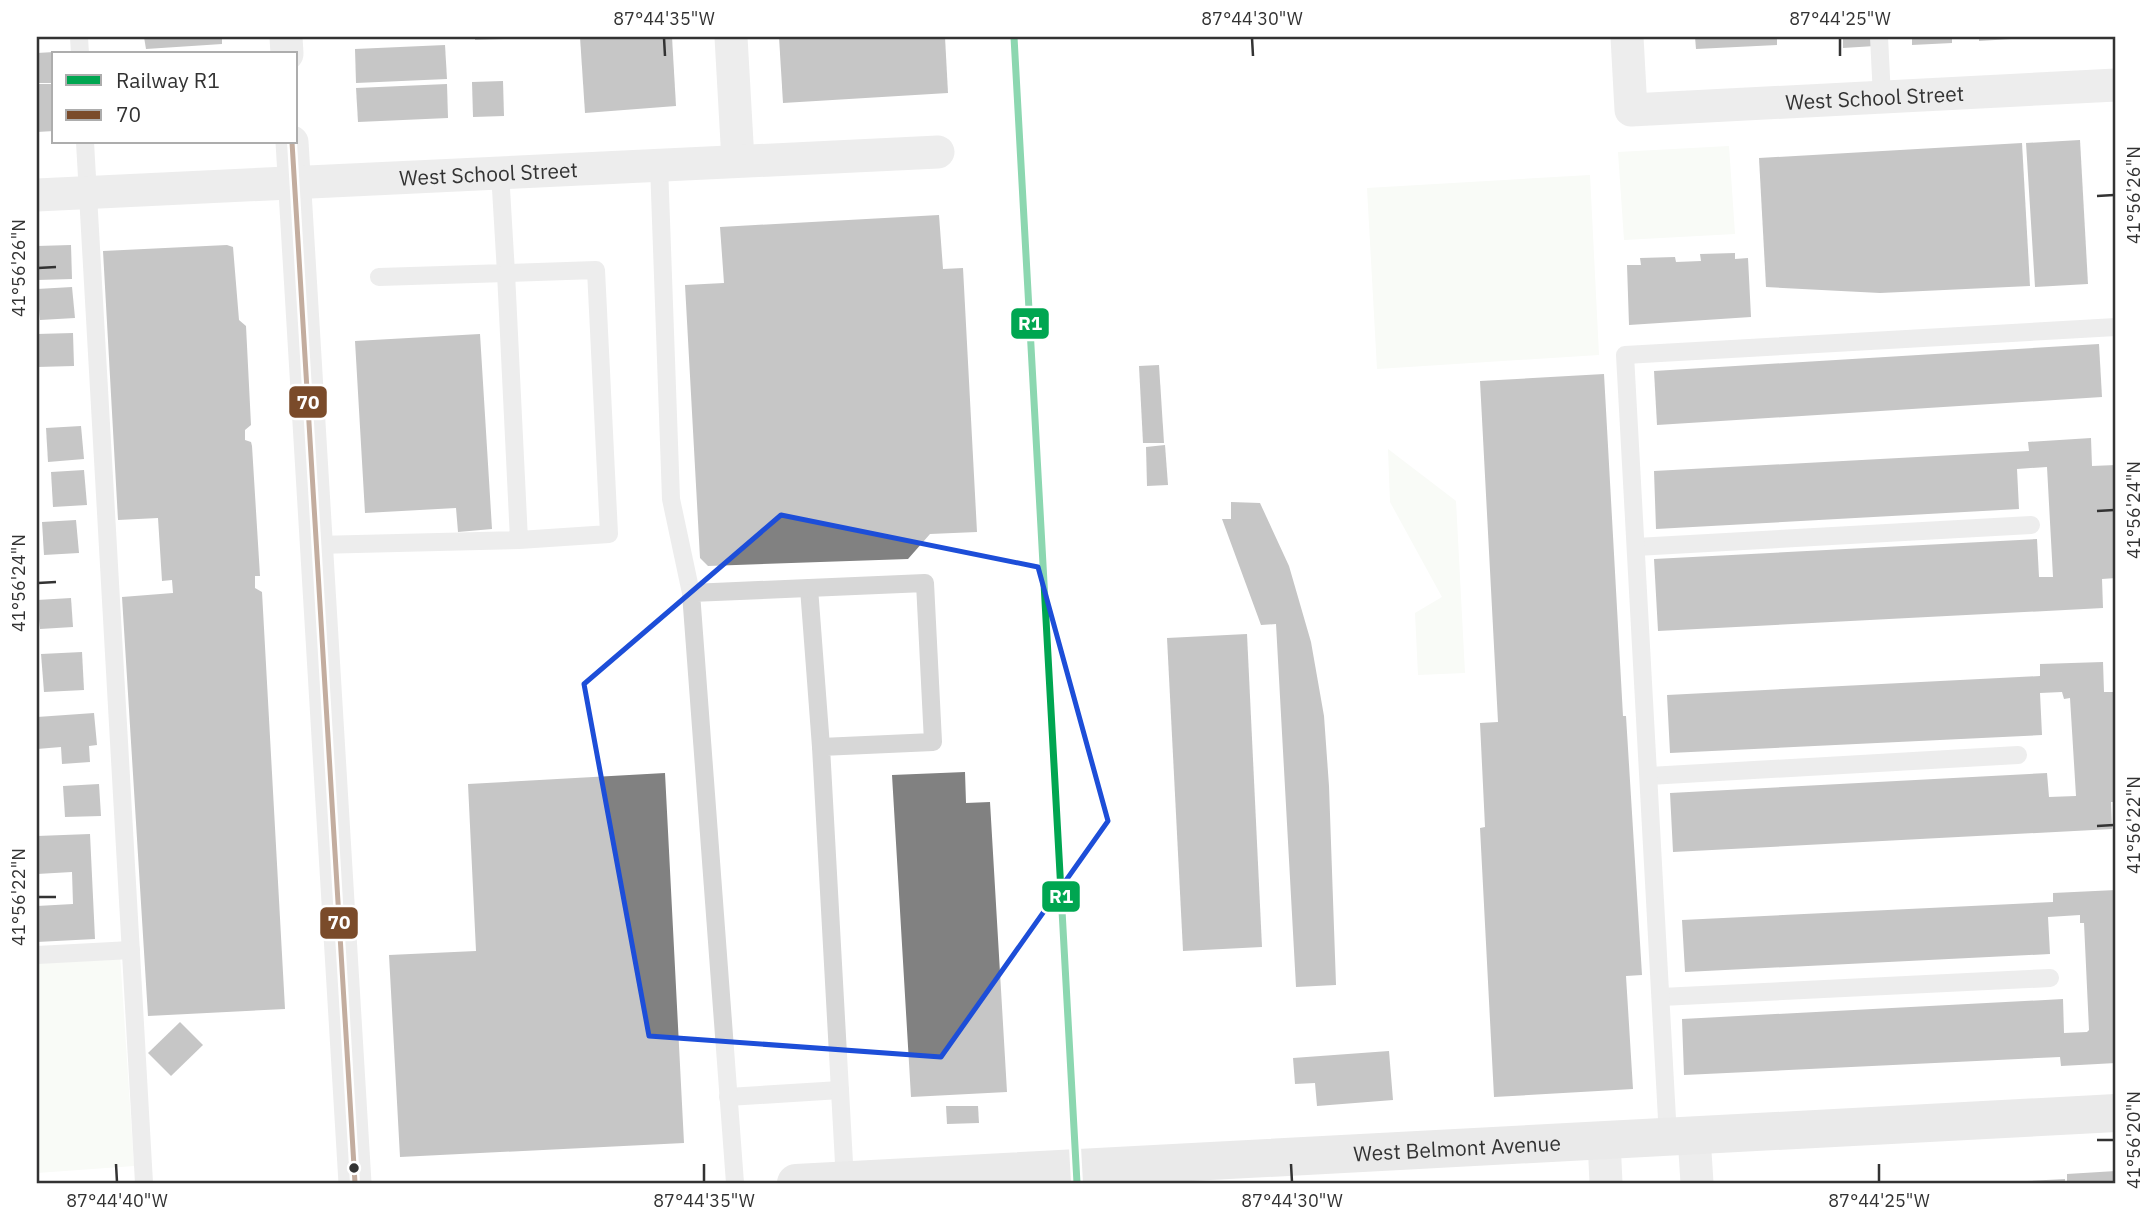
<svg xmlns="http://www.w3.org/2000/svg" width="2153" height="1220" viewBox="0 0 2153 1220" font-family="'IBM Plex Sans',sans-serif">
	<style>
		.green { fill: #f1f5ed }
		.building { fill: #818181 }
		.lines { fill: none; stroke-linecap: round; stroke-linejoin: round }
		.lane { stroke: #d7d7d7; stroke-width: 18 }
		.street { stroke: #d7d7d7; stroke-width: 33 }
		.secondary { stroke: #d0d0d0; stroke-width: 38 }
		.bus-1-casing { stroke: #fff; stroke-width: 10 }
		.bus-1 { stroke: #7a4b2a; stroke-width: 5 }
		.rail-1-casing { stroke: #fff; stroke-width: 12 }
		.rail-1 { stroke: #00a651; stroke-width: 7 }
		.marked { fill: none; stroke: #1d4ed8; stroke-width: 5; stroke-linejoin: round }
		.ticks { fill: none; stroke: #333; stroke-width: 2.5 }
		.bus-dot { fill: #333; stroke: #fff; stroke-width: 2.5 }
		.labels { text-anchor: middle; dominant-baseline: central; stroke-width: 7; stroke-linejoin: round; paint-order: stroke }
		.street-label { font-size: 21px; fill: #333; stroke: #fff }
		.line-badge { stroke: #fff; stroke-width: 2.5 }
		.badge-label { font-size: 19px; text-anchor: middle; font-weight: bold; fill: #fff }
		.neatline { fill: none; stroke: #333; stroke-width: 2.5 }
		.ticks-label { font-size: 18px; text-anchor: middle; fill: #333 }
	</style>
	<rect width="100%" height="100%" fill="#fff"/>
	<g class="green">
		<path d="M 1729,146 L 1735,234 L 1624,240 L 1618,152 Z"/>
		<path d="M 1590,175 L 1599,355 L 1377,369 L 1367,188 Z"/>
		<path d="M 1388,449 L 1456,501 L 1465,673 L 1418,675 L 1415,613 L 1442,597 L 1390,502 Z"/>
		<path d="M 120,955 L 134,1166 L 37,1173 L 37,961 Z"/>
	</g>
	<g class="building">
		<path d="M 144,37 L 222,37 L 222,44 L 146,49 Z"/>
		<path d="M 475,37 L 504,37 L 504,39 L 475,40 Z"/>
		<path d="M 580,37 L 672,37 L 676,106 L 585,113 Z"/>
		<path d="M 779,37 L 945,37 L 948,93 L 783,103 Z"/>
		<path d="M 1695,37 L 1777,37 L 1777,45 L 1696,49 Z"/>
		<path d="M 1843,37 L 1874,37 L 1875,46 L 1843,48 Z"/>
		<path d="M 1912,37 L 1952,37 L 1952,43 L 1912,45 Z"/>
		<path d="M 1979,37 L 2011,37 L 2011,39 L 1979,41 Z"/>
		<path d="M 445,45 L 447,79 L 356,83 L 355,49 Z"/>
		<path d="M 54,52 L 54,83 L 37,83 L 37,53 Z"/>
		<path d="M 503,81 L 504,116 L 473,117 L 472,82 Z"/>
		<path d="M 37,84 L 54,84 L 54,131 L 37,132 Z"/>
		<path d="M 447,84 L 448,118 L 358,122 L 356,88 Z"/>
		<path d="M 2080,140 L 2088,284 L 2035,287 L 2026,143 Z"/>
		<path d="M 2022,143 L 2030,286 L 1880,293 L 1766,287 L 1759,158 Z"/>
		<path d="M 939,215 L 943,269 L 963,268 L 977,532 L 930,534 L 908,559 L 708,566 L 700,558 L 685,285 L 724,283 L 720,227 Z"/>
		<path d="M 71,245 L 72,279 L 37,280 L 37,246 Z"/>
		<path d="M 227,245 L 233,247 L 239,320 L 246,326 L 251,425 L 245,430 L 245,440 L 251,442 L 252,446 L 260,576 L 255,576 L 255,588 L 262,592 L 285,1009 L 148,1016 L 122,597 L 173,593 L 172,580 L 162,581 L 158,518 L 118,520 L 103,251 Z"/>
		<path d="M 1735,253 L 1735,259 L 1748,258 L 1751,317 L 1629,325 L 1627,265 L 1641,265 L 1640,258 L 1675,257 L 1676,262 L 1701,261 L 1700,254 Z"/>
		<path d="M 72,287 L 75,318 L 40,320 L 37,289 Z"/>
		<path d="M 73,333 L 74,366 L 37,367 L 37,334 Z"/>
		<path d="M 480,334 L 492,529 L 458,532 L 456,508 L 365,513 L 355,341 Z"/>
		<path d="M 2099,344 L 2102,397 L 1657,425 L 1654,371 Z"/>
		<path d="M 1159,365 L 1164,443 L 1143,443 L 1139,366 Z"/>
		<path d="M 1604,374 L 1623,716 L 1626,716 L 1642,975 L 1626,976 L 1633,1089 L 1494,1097 L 1480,828 L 1485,827 L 1480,723 L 1498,722 L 1480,381 Z"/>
		<path d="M 81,426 L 84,459 L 48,462 L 46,428 Z"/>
		<path d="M 2091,438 L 2092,466 L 2116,465 L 2116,578 L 2102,579 L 2103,608 L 1658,631 L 1654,559 L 2037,539 L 2039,577 L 2053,577 L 2047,467 L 2017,469 L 2019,509 L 1656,529 L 1654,471 L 2029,451 L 2028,442 Z"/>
		<path d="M 1165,445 L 1168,485 L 1147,486 L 1146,447 Z"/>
		<path d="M 84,470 L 87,505 L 53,507 L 51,472 Z"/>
		<path d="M 1231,502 L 1260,503 L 1289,566 L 1311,642 L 1324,716 L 1329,786 L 1336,985 L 1296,987 L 1276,624 L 1261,625 L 1222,519 L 1231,519 Z"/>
		<path d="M 76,520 L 79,553 L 44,555 L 42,522 Z"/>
		<path d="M 71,598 L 73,627 L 40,629 L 37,600 Z"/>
		<path d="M 1247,634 L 1262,947 L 1183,951 L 1167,638 Z"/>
		<path d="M 82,652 L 84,690 L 44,692 L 41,654 Z"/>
		<path d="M 2103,662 L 2104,692 L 2116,692 L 2116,802 L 2111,802 L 2112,829 L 1673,852 L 1670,793 L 2047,773 L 2049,797 L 2076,796 L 2070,698 L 2064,699 L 2062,692 L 2040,693 L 2042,735 L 1670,753 L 1667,695 L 2040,676 L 2040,664 Z"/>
		<path d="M 94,713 L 97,745 L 89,746 L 90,762 L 62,764 L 61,747 L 37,749 L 37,717 Z"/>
		<path d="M 965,772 L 966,803 L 990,802 L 1007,1092 L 911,1097 L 892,775 Z"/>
		<path d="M 665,773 L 684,1143 L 400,1157 L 389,955 L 476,951 L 468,784 Z"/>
		<path d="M 99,784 L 101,816 L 65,817 L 63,786 Z"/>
		<path d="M 90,834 L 95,939 L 37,942 L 37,906 L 73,904 L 72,872 L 37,874 L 37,836 Z"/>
		<path d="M 2116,890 L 2116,1063 L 2061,1066 L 2060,1057 L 1684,1075 L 1682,1019 L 2063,999 L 2064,1033 L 2087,1032 L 2089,1030 L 2084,923 L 2080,923 L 2080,915 L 2048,917 L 2050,954 L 1685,972 L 1682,920 L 2053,902 L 2053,893 Z"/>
		<path d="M 180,1022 L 203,1045 L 171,1076 L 148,1053 Z"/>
		<path d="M 1389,1051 L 1393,1100 L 1317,1106 L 1315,1083 L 1295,1084 L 1293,1058 Z"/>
		<path d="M 946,1106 L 978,1106 L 979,1123 L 947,1124 Z"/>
		<path d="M 2116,1171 L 2116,1183 L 2067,1183 L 2067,1174 Z"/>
		<path d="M 2065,1179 L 2065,1183 L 2027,1183 L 2027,1181 Z"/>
	</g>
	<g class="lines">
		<g class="lane">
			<path d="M 79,37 L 80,54"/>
			<path d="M 1879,37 L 1882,97"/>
			<path d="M 85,142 L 144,1183"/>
			<path d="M 659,165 L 671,499 L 691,593"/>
			<path d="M 379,277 L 506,273 L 500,172"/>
			<path d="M 316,545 L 519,540 L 506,273 L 596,270 L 609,534 L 519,540"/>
			<path d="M 1636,547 L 2031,525"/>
			<path d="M 809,588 L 821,747"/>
			<path d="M 1649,776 L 2018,755"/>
			<path d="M 37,955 L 131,950"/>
			<path d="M 1661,997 L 2050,978"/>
			<path d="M 728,1097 L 840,1090"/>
			<path d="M 1668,1137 L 1625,355 L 2116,327"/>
			<path d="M 735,1183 L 691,593 L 925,583 L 933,742 L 821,747 L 845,1181"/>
		</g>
		<g class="street">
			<path d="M 286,37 L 287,54"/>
			<path d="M 731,37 L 738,161"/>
			<path id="s1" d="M 1627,37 L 1631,110 L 2116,85"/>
			<path d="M 292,142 L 355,1183"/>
			<path id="s2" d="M 37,195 L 938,152"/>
			<path d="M 1694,1136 L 1697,1183"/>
			<path d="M 1604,1140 L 1606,1183"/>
		</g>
		<path class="secondary" id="s3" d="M 796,1183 L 2116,1113"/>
		<defs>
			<path id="bus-1" d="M 292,142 L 355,1183"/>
		</defs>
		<use href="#bus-1" class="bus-1-casing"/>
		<use href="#bus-1" class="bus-1"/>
		<defs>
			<path id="rail-1" d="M 1014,37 L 1077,1183"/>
		</defs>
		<use href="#rail-1" class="rail-1-casing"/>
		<use href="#rail-1" class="rail-1"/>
	</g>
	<path d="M0 0H2153V1220H0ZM 781,515 L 1038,567 L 1108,821 L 941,1057 L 649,1036 L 584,684 Z" fill="#fff" fill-opacity=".55" fill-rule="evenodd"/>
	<path class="marked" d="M 781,515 L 1038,567 L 1108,821 L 941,1057 L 649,1036 L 584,684 Z"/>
	<path class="ticks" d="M 664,38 L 665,56M 1252,38 L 1253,56M 1840,38 L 1840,56M 2097,196 L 2114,195M 38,268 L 56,267M 2097,511 L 2114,510M 38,583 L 56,582M 2097,826 L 2114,825M 38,897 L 56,897M 2097,1140 L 2114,1140M 116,1164 L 117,1182M 704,1164 L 704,1182M 1291,1164 L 1292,1182M 1879,1164 L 1879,1182"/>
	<circle class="bus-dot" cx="354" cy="1168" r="6"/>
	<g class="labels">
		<g class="street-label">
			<text stroke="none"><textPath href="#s1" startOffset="317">West School Street</textPath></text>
			<text stroke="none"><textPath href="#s2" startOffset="452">West School Street</textPath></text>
			<text stroke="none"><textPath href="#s3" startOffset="662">West Belmont Avenue</textPath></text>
		</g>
	</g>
	<g class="line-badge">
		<rect x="1010" y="307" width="40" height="33" rx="7" fill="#00a651"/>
		<rect x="288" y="385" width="40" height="34" rx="7" fill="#7a4b2a"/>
		<rect x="1041" y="880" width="40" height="33" rx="7" fill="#00a651"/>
		<rect x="319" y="906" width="40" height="34" rx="7" fill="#7a4b2a"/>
	</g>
	<g class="badge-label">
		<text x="1030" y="330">R1</text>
		<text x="308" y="409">70</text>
		<text x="1061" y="903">R1</text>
		<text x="339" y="929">70</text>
	</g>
	<rect width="2153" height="1220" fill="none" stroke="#ffffff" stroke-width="77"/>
	<rect x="52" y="52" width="245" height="91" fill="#ffffff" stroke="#adadad" stroke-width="2"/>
	<rect x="66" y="75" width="35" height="10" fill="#00a651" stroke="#adadad" stroke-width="2"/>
	<text x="116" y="88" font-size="21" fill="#333333">Railway R1</text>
	<rect x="66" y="110" width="35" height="10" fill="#7a4b2a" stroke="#adadad" stroke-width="2"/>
	<text x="116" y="122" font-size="21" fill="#333333">70</text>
	<rect x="38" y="38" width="2076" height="1144" class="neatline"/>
	<g class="ticks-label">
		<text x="664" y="25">87°44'35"W</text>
		<text x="1252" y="25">87°44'30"W</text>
		<text x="1840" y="25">87°44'25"W</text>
		<text transform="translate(2134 195) rotate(-90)" y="6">41°56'26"N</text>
		<text transform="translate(19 268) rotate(-90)" y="6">41°56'26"N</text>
		<text transform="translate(2134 510) rotate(-90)" y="6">41°56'24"N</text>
		<text transform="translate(19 583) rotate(-90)" y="6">41°56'24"N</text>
		<text transform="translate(2134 825) rotate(-90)" y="6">41°56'22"N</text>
		<text transform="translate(19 897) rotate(-90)" y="6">41°56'22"N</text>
		<text transform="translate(2134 1140) rotate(-90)" y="6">41°56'20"N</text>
		<text x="117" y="1207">87°44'40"W</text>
		<text x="704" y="1207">87°44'35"W</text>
		<text x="1292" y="1207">87°44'30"W</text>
		<text x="1879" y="1207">87°44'25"W</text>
	</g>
</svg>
